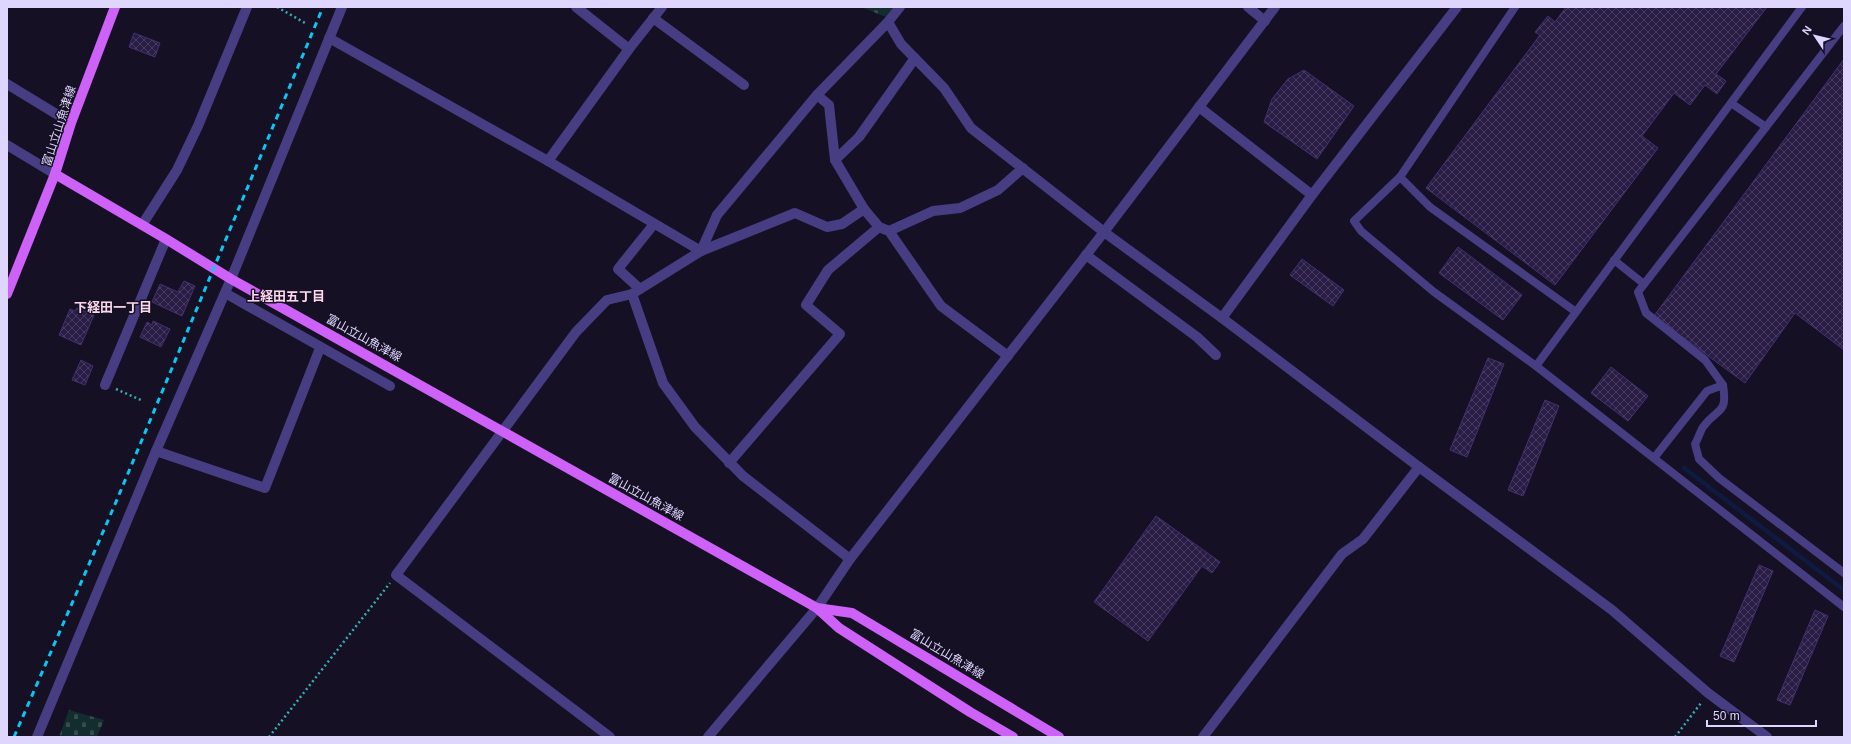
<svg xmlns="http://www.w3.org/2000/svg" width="1851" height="744" viewBox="0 0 1851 744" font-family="Arial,'Noto Sans JP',sans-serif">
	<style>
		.cemetery { fill: url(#cemetery-stones) }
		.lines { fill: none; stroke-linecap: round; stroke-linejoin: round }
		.stream { stroke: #0d1b42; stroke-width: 4.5 }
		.building { fill: url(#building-cross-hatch); stroke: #433070 }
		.path { stroke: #35aeb2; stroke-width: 2.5; stroke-dasharray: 2 3; stroke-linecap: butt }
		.service { stroke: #473d82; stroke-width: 8 }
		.minor { stroke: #473d82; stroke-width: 10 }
		.tertiary { stroke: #473d82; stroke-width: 10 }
		.primary { stroke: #ce62f8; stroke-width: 10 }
		.rail { stroke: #0bc6f4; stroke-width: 3; stroke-dasharray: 6 5; stroke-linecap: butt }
		.labels { text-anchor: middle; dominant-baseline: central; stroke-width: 3; stroke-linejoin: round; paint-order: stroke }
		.street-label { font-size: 12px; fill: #ded6fd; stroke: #161025 }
		.neighbourhood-label { font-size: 13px; font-weight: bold; fill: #fdd8ec; stroke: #161025 }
	</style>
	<defs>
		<pattern id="cemetery-stones" width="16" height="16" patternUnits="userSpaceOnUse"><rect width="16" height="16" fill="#132d2f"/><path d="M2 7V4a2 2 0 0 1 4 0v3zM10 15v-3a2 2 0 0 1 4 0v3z" fill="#354b4e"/></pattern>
		<pattern id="building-cross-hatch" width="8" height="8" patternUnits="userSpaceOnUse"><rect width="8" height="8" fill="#291d45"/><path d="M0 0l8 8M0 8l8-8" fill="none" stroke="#483d61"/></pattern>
	</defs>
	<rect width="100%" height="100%" fill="#161025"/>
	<g class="cemetery">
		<path d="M 861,7 L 894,7 L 886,17 Z"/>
		<path d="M 69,710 L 104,720 L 97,737 L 59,737 Z"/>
	</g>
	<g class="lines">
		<path class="stream" d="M 1684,468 L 1844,590"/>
	</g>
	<g class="building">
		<path d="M 1566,7 L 1767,7 L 1716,74 L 1726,81 L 1717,94 L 1705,85 L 1690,105 L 1674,93 L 1642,136 L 1658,148 L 1555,285 L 1426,188 L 1540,35 L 1535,32 L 1548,16 L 1555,22 Z"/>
		<path d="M 134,33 L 160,43 L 155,57 L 129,47 Z"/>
		<path d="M 1844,59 L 1844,350 L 1795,313 L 1745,383 L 1654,316 Z"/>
		<path d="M 1304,70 L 1354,106 L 1317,159 L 1264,122 L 1272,99 L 1288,79 Z"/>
		<path d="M 1458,247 L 1522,295 L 1503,320 L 1439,273 Z"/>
		<path d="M 1302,259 L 1344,290 L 1333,306 L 1290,275 Z"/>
		<path d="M 184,281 L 195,286 L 182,316 L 152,302 L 160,284 L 178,292 Z"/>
		<path d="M 77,308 L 94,315 L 81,345 L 59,335 L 70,309 L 75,311 Z"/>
		<path d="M 153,321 L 170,329 L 161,347 L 140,337 L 147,322 L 152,325 Z"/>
		<path d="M 1488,358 L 1504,364 L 1467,457 L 1450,450 Z"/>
		<path d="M 81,360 L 93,366 L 85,385 L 72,380 Z"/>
		<path d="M 1611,367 L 1648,396 L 1628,421 L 1591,393 Z"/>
		<path d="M 1545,400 L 1559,406 L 1523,496 L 1508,490 Z"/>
		<path d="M 1156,516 L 1220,562 L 1212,573 L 1202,566 L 1148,641 L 1094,602 Z"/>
		<path d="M 1759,565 L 1773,571 L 1734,662 L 1720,656 Z"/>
		<path d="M 1815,610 L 1828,616 L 1790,705 L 1777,700 Z"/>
	</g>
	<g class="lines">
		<g class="path">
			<path d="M 277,7 L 305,23"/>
			<path d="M 116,389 L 143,401"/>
			<path d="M 269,737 L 390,583"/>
			<path d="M 1675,737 L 1701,703"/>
		</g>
		<g class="service">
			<path d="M 1515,7 L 1400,177 L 1354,221 L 1361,231 L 1434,292 L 1536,366 L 1844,607"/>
			<path d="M 1766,127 L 1844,26"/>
			<path d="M 1400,177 L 1430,207 L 1576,312"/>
			<path d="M 1614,260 L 1644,284"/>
			<path d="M 1536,366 L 1802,7"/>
			<path d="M 1723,385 L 1705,360 L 1646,313 L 1638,292 L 1766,127 L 1731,103"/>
			<path d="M 1654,458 L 1707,391 L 1723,385 C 1728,416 1717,407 1703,427 C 1700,432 1698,439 1695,444 L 1699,459 L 1719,478 L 1844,573"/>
		</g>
		<g class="minor">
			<path d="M 576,7 L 629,49"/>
			<path d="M 1248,7 L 1265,21"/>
			<path d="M 1457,7 L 1312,195 L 1222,318 L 1419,467 L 1612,610 L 1708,693 L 1767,737"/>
			<path d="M 653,18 L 744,85"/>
			<path d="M 888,22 L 901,44 L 944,88 L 971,128 L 1104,232 L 1222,318"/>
			<path d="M 329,38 L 548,161 L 701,251"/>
			<path d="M 7,84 L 71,123"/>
			<path d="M 1199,107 L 1312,195"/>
			<path d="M 835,160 L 859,137 L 915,58"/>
			<path d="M 548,161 L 629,49 L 662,7"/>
			<path d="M 864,209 L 879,227 L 889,231 L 941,306 L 1008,356"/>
			<path d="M 142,225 L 177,170 L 198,126 L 247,7"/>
			<path d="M 889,231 L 933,211 L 960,208 L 998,190 L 1023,168"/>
			<path d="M 701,251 L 717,215 L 817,95 L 888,22 L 900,7"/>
			<path d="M 1086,255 L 1197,337 L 1216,355"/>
			<path d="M 640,289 L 618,269 L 654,224"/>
			<path d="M 225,293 L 390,386"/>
			<path d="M 632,294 L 663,383 L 695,427 L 743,476 L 850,559"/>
			<path d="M 105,385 L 166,239"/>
			<path d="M 156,451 L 265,488 L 320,348"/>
			<path d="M 729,463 L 840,334 L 806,305 L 828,270 L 879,227"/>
			<path d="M 610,737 L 396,575 L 576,332 L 607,300 L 632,294 L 701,251 L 795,213 L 827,227 L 842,224 L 864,209 L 835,160 L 829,105 L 817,95"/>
			<path d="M 1203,737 L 1342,554 L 1363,539 L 1419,467"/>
		</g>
		<g class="tertiary">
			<path d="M 7,145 L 55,174"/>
			<path d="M 37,737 L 156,451 L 231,279 L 342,7"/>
			<path d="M 708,737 L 817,608 L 850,559 L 1104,232 L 1275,7"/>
		</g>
		<g class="primary">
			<path d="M 55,174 L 166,239 L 231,279 L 817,608 L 839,628 L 970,712 L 1013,737"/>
			<path d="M 7,294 L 55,174 L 71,123 L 115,7"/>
			<path d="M 817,608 L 852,613 L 1059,737"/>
		</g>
		<path class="rail" d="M 14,737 L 116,502 L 323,7"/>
	</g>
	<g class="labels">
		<g class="street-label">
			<text transform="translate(59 126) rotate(-72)">富山立山魚津線</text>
			<text transform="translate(364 338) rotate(29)">富山立山魚津線</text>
			<text transform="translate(646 497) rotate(29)">富山立山魚津線</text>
			<text transform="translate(947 654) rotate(31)">富山立山魚津線</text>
		</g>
		<g class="neighbourhood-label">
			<text x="286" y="296">上経田五丁目</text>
			<text x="113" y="307">下経田一丁目</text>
		</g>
	</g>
	<rect width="1851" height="744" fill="none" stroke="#ded6fd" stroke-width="16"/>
	<g transform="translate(1815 36) rotate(305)" stroke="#161025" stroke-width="3" paint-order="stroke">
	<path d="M0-3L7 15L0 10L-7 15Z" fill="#ded6fd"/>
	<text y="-6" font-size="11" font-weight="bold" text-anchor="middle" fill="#ded6fd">N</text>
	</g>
	<path d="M1707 720v6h109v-6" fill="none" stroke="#ded6fd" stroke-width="2"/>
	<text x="1713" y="720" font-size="12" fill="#ded6fd" stroke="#161025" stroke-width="3" paint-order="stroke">50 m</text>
</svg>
